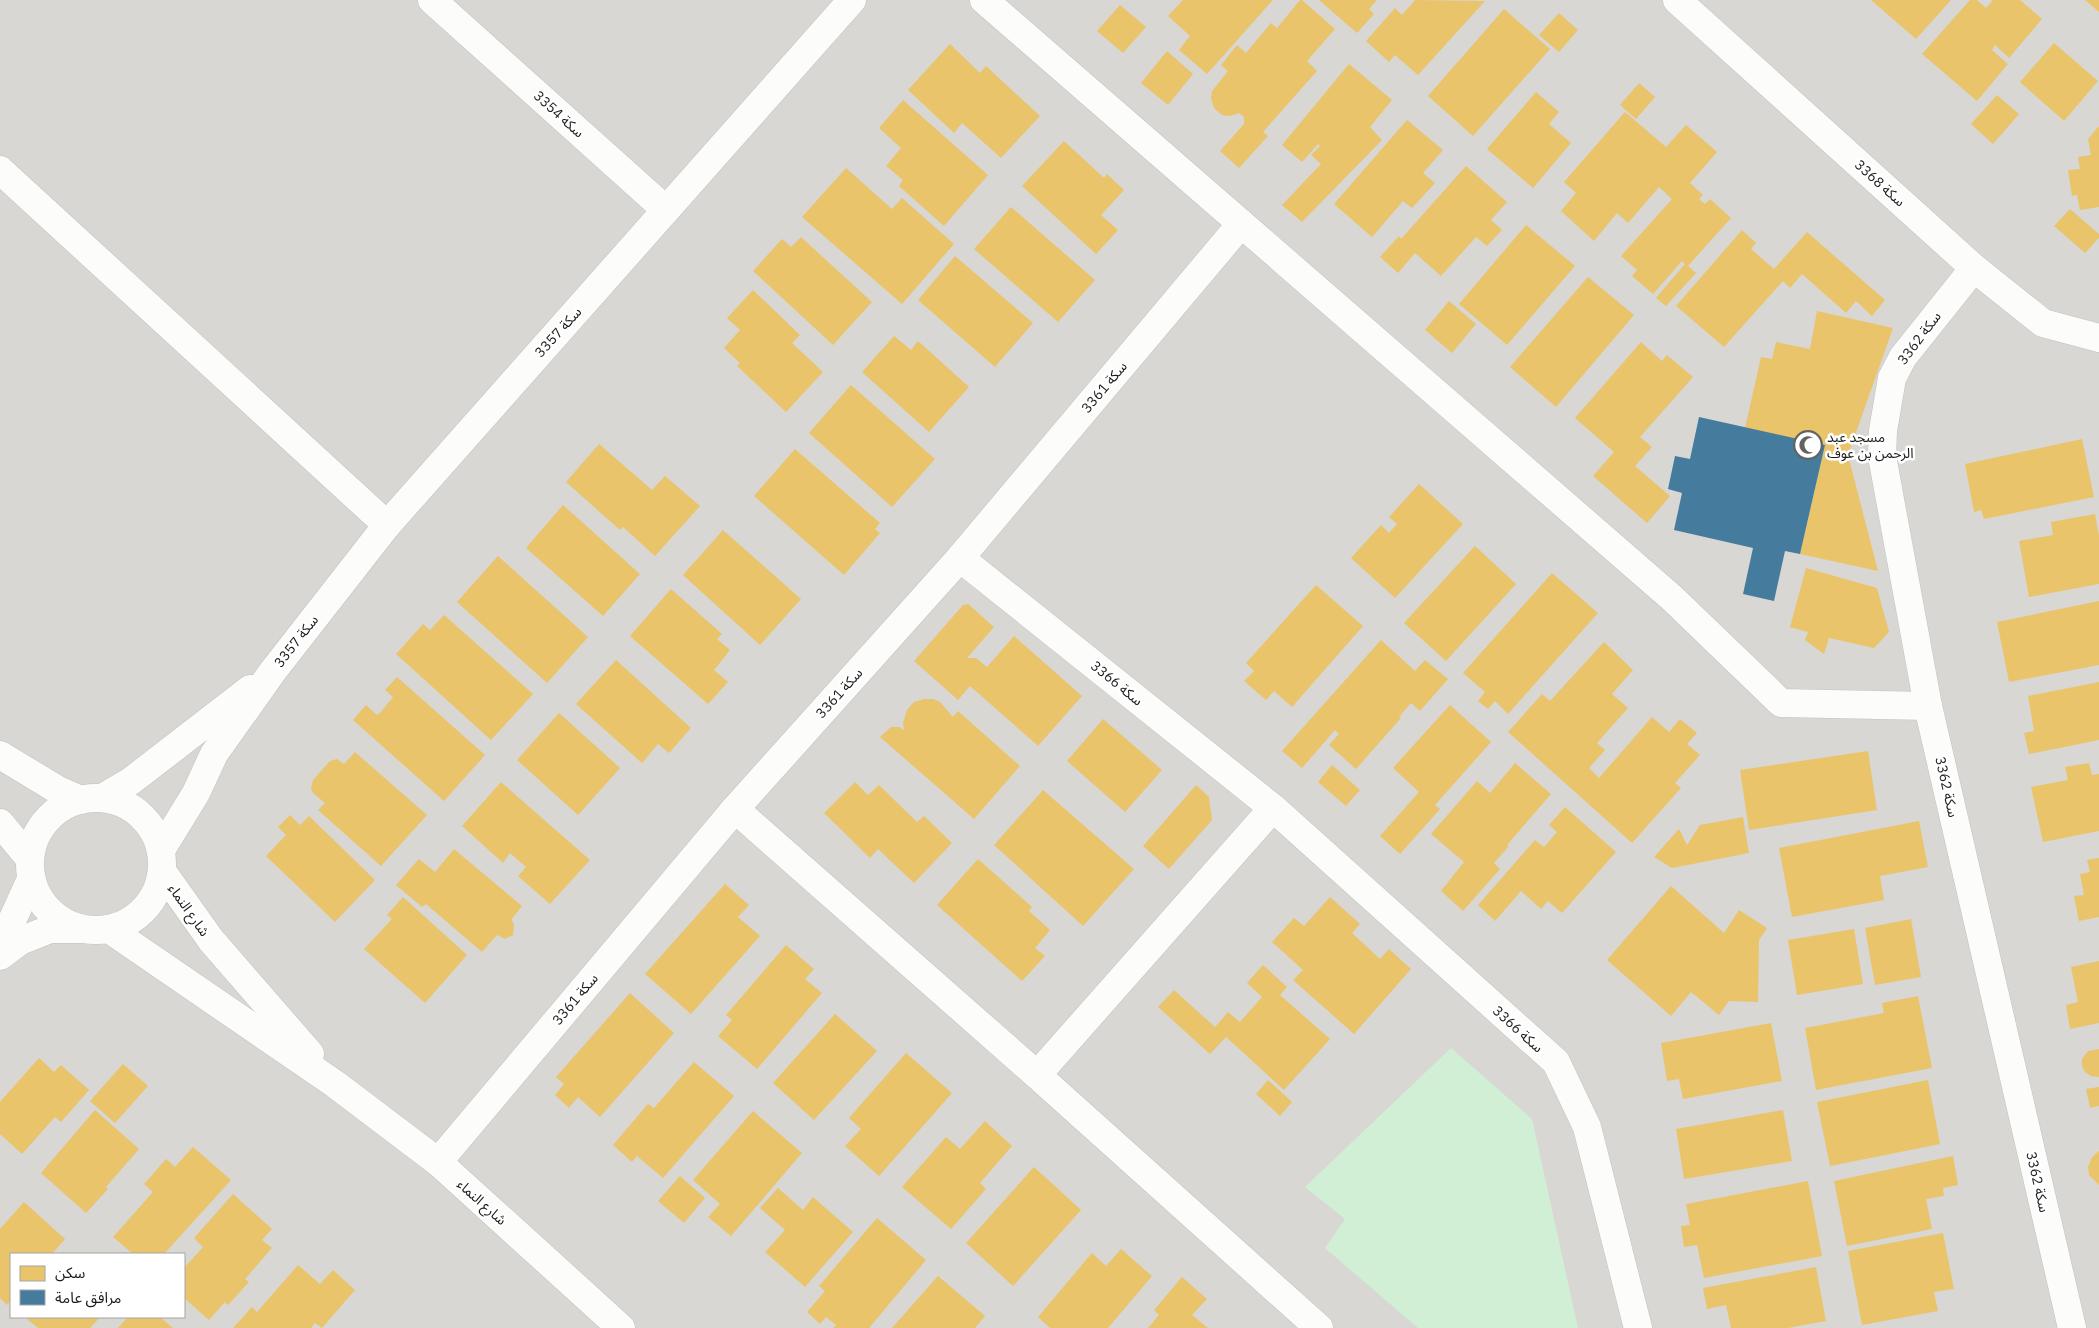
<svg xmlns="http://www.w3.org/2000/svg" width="2099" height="1328" viewBox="0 0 2099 1328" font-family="'IBM Plex Sans','Noto Sans Arabic',sans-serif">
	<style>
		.residential { fill: #d8d7d4; fill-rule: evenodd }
		.park { fill: #d1efd4 }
		.homes { fill: #e9c46a }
		.public { fill: #457b9d }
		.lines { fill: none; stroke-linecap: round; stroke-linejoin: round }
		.minor-casing { stroke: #c2c2bf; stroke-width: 29 }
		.tertiary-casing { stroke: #c2c2bf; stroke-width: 29 }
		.minor { stroke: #fcfcfb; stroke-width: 28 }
		.tertiary { stroke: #fcfcfb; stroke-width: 28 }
		.labels { text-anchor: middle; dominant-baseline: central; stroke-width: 5; stroke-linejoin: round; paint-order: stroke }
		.street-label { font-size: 14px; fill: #1b1b1b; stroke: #fff }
		.poi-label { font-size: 14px; fill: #1b1b1b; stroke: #fff; text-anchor: start }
	</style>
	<rect width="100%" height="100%" fill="#e9e8e3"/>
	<path class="residential" d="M 0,0 L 2099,0 L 2099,1328 L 0,1328 ZM 11,1254 L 184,1254 L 184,1317 L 11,1317 Z"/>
	<path class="park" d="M 1451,1048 L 1532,1119 L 1578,1328 L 1418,1328 L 1325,1248 L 1345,1219 L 1305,1187 Z"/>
	<g class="homes">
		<path d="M 1183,0 L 1273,0 L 1207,74 L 1179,50 L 1190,36 L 1168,16 Z"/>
		<path d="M 1300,0 L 1302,0 L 1335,29 L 1307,61 L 1317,71 L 1263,132 L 1268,136 L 1239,168 L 1220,151 L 1244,124 L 1244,117 L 1239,113 L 1230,116 L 1222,115 L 1214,108 L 1211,98 L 1212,91 L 1228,71 L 1221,65 L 1237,45 L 1246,53 L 1271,23 L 1277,28 Z"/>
		<path d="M 1319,0 L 1377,0 L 1369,9 L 1374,14 L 1357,33 Z"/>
		<path d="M 1415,0 L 1485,1 L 1418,75 L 1395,55 L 1389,62 L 1366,41 L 1395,8 L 1402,15 Z"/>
		<path d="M 1871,0 L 1951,0 L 1916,39 Z"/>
		<path d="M 1970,0 L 1977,0 L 1986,8 L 1993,0 L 2020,0 L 2042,19 L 2009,58 L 1995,45 L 1992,50 L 2008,64 L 1977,101 L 1922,54 Z"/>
		<path d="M 2085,0 L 2099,0 L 2099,12 Z"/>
		<path d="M 1120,5 L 1146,27 L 1123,53 L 1097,31 Z"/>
		<path d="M 1504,9 L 1550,49 L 1473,136 L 1428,96 Z"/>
		<path d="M 1559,13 L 1578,30 L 1559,52 L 1539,35 Z"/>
		<path d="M 2054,43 L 2098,81 L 2064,121 L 2020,82 Z"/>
		<path d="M 950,44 L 980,73 L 986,66 L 1040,116 L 1001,158 L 962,123 L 954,133 L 908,90 Z"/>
		<path d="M 1167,51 L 1193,74 L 1168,105 L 1141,83 Z"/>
		<path d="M 1349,64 L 1392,100 L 1370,127 L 1382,140 L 1302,222 L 1282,205 L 1321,164 L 1311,155 L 1320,146 L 1318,144 L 1302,162 L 1282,145 Z"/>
		<path d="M 1639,83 L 1655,97 L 1636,119 L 1620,105 Z"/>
		<path d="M 1536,92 L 1559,112 L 1549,124 L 1571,143 L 1533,188 L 1487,149 Z"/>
		<path d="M 1997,95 L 2019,114 L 1993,144 L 1971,124 Z"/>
		<path d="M 903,100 L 988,175 L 944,226 L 899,186 L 903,180 L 886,166 L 901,148 L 879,128 Z"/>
		<path d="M 1625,112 L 1666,147 L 1686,125 L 1717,152 L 1690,183 L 1703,195 L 1699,199 L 1705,204 L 1710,199 L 1731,218 L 1688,266 L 1696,273 L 1666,306 L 1656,298 L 1685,264 L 1682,261 L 1653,294 L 1632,276 L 1637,270 L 1621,256 L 1672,199 L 1659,187 L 1628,223 L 1617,213 L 1594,241 L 1561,211 L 1576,193 L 1564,182 Z"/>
		<path d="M 1407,120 L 1443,150 L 1423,173 L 1435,183 L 1412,208 L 1403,201 L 1372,237 L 1334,204 Z"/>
		<path d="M 2099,126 L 2099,207 L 2080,210 L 2077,195 L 2072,196 L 2068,170 L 2080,169 L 2078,157 L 2091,155 L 2088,139 Z"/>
		<path d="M 1064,141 L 1104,178 L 1107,174 L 1124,190 L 1101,215 L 1118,230 L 1096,254 L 1022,186 Z"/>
		<path d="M 1466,166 L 1507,202 L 1491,220 L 1502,230 L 1487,246 L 1476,237 L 1441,276 L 1415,253 L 1398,273 L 1380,257 L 1399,236 L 1401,239 Z"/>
		<path d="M 846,168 L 892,209 L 902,198 L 954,244 L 902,304 L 802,217 Z"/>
		<path d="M 1011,207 L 1095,280 L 1058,322 L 974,249 Z"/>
		<path d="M 2070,209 L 2099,234 L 2099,238 L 2085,253 L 2054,226 Z"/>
		<path d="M 1526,225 L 1575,266 L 1507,345 L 1459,304 Z"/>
		<path d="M 1742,230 L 1756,243 L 1751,249 L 1774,269 L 1807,232 L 1885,300 L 1872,316 L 1856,301 L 1846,313 L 1802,274 L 1790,288 L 1783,281 L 1724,347 L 1676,306 Z"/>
		<path d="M 801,237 L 872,302 L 833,345 L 753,271 L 782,239 L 791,247 Z"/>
		<path d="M 955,256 L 1033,323 L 995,367 L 918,300 Z"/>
		<path d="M 1588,277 L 1634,315 L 1556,407 L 1510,367 Z"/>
		<path d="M 753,290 L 800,335 L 792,343 L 823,372 L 786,412 L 737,366 L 740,363 L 724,348 L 740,330 L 727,318 Z"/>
		<path d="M 1449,301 L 1476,324 L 1452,353 L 1425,330 Z"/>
		<path d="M 1817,311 L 1893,328 L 1848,455 L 1878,571 L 1800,554 L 1825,445 L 1745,428 L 1761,357 L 1772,359 L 1776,342 L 1810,349 Z"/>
		<path d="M 894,336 L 911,350 L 918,341 L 969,387 L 929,432 L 862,372 Z"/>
		<path d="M 1641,342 L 1662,361 L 1667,355 L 1693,377 L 1640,437 L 1652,447 L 1635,466 L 1670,496 L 1647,523 L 1593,476 L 1614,452 L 1575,418 Z"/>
		<path d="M 851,385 L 935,459 L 892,507 L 809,433 Z"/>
		<path d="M 2082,439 L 2094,497 L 1984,519 L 1981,510 L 1974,512 L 1965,464 Z"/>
		<path d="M 599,444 L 652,490 L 665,476 L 700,506 L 655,556 L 623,527 L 620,530 L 566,482 Z"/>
		<path d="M 795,449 L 880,523 L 875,529 L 880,533 L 844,575 L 754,496 Z"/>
		<path d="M 1419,484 L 1463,524 L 1395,598 L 1351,558 L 1381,525 L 1389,533 L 1397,524 L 1389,517 Z"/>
		<path d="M 563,505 L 640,574 L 603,616 L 526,548 Z"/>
		<path d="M 2095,514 L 2099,536 L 2099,584 L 2029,597 L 2019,541 L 2053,535 L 2051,522 Z"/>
		<path d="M 723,530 L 801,599 L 760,645 L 683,575 Z"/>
		<path d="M 1475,546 L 1516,584 L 1446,661 L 1404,623 Z"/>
		<path d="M 498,556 L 588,637 L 547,683 L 457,602 Z"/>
		<path d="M 1806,568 L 1877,588 L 1889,632 L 1874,648 L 1829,638 L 1824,654 L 1805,640 L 1808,632 L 1790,627 Z"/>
		<path d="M 1552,573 L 1598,613 L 1508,714 L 1495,701 L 1488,709 L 1478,701 L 1485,692 L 1463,673 Z"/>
		<path d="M 1316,585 L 1363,626 L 1292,707 L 1274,691 L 1266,700 L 1244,681 L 1254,671 L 1246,663 Z"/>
		<path d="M 671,589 L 722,634 L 717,639 L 730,650 L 714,670 L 728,682 L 708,704 L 630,636 Z"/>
		<path d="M 2099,601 L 2099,665 L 2009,682 L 1997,622 Z"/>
		<path d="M 968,604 L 994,627 L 967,658 L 976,658 L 987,667 L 1014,636 L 1082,696 L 1038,746 L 970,686 L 958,700 L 914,661 L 963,605 Z"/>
		<path d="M 444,615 L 533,694 L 491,740 L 396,654 L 423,624 L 430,630 Z"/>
		<path d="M 1381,640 L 1415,671 L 1425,660 L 1448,679 L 1420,711 L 1411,703 L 1399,717 L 1401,718 L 1356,769 L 1329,745 L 1339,734 L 1335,730 L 1302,768 L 1282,751 Z"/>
		<path d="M 1604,642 L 1633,670 L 1612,694 L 1628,708 L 1597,743 L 1605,750 L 1589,768 L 1599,778 L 1652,717 L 1669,732 L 1680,719 L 1697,733 L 1687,744 L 1700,755 L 1675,783 L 1681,788 L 1632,843 L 1508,732 L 1542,694 L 1550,701 Z"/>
		<path d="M 616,660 L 691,728 L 669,753 L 658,744 L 642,763 L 576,704 Z"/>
		<path d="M 397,677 L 485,755 L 444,801 L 353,720 L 366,705 L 377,715 L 380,713 L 393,697 L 385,690 Z"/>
		<path d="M 2099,682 L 2099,740 L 2029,754 L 2024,733 L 2034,731 L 2028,696 Z"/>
		<path d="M 924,699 L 933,699 L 940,702 L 953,717 L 958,711 L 1020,766 L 974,819 L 880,737 L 891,727 L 899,727 L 904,730 L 903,723 L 907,710 L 914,702 Z"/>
		<path d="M 1450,705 L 1491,742 L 1435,805 L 1440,809 L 1400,854 L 1380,836 L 1419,792 L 1393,768 Z"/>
		<path d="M 559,713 L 620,768 L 578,815 L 517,760 Z"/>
		<path d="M 1103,719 L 1162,770 L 1125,812 L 1067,761 Z"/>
		<path d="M 1868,751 L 1877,810 L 1749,830 L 1740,770 Z"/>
		<path d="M 355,752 L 427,815 L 381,866 L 318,810 L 325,803 L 313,793 L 311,788 L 313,780 L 330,761 L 337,759 L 344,764 Z"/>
		<path d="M 1515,763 L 1551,794 L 1507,845 L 1509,846 L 1494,863 L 1500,869 L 1463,911 L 1441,891 L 1464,862 L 1431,834 L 1477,781 L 1490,793 Z"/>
		<path d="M 2089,763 L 2092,775 L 2099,774 L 2099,831 L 2043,842 L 2031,787 L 2068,780 L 2065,767 Z"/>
		<path d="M 1332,765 L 1360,790 L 1346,806 L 1318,782 Z"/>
		<path d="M 501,782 L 590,860 L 550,904 L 518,876 L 526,867 L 510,853 L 503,863 L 462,826 Z"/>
		<path d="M 855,782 L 868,795 L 879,785 L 917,822 L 924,816 L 952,843 L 914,883 L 878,849 L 870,858 L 824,813 Z"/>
		<path d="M 1196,785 L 1209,797 L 1212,820 L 1169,869 L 1143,846 Z"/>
		<path d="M 1043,790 L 1134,869 L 1083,926 L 994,845 Z"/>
		<path d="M 1565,807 L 1616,852 L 1562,913 L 1548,901 L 1541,909 L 1521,891 L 1495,921 L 1478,905 L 1535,840 L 1544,847 L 1557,832 L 1549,825 Z"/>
		<path d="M 290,815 L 300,825 L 309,816 L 375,880 L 335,922 L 266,856 L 286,835 L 278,827 Z"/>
		<path d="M 1743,817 L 1749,853 L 1672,868 L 1654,857 L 1679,829 L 1687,845 L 1700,825 Z"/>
		<path d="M 1919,821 L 1928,867 L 1880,876 L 1884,900 L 1792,917 L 1779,848 Z"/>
		<path d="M 454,849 L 522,906 L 511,920 L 514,924 L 513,935 L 505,939 L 497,935 L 482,952 L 426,904 L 422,907 L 396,885 L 419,859 L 435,872 Z"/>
		<path d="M 2099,858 L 2099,917 L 2079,921 L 2074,896 L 2084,895 L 2080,874 L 2090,872 L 2087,860 Z"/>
		<path d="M 978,859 L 1032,907 L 1029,911 L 1050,930 L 1035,948 L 1045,956 L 1022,981 L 937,905 Z"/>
		<path d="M 725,884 L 749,905 L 738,917 L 760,936 L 691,1014 L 645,974 Z"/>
		<path d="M 1671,886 L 1724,933 L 1739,910 L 1767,928 L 1759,940 L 1758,1002 L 1729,1001 L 1719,1015 L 1691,992 L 1671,1016 L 1607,960 Z"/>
		<path d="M 403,897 L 467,955 L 425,1003 L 364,949 L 392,919 L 387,915 Z"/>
		<path d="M 1330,897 L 1360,924 L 1352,933 L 1380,959 L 1389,949 L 1411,969 L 1354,1034 L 1293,980 L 1303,970 L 1272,942 L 1294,918 L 1304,926 Z"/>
		<path d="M 1911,919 L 1921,977 L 1875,985 L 1865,928 Z"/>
		<path d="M 1854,929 L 1863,984 L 1797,995 L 1788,940 Z"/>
		<path d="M 786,945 L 814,969 L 805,979 L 822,993 L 757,1069 L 718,1036 L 732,1020 L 726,1015 Z"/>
		<path d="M 2099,961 L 2099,1023 L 2070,1029 L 2066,1005 L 2078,1002 L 2071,967 Z"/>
		<path d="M 1263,965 L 1287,987 L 1280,995 L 1330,1039 L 1284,1090 L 1226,1037 L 1210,1054 L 1158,1007 L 1174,990 L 1215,1027 L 1228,1012 L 1240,1022 L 1262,997 L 1247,983 Z"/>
		<path d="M 630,993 L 674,1033 L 600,1117 L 578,1097 L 569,1108 L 555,1095 L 564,1084 L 556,1077 Z"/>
		<path d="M 1918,996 L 1932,1068 L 1816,1090 L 1805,1028 L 1884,1013 L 1882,1003 Z"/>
		<path d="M 835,1014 L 877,1051 L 814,1120 L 773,1083 Z"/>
		<path d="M 1771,1023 L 1782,1081 L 1683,1099 L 1679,1079 L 1667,1081 L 1661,1043 Z"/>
		<path d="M 2099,1049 L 2099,1077 L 2091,1076 L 2085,1072 L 2082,1066 L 2082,1059 L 2088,1051 Z"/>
		<path d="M 906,1053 L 952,1093 L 879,1176 L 845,1146 L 861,1129 L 849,1118 Z"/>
		<path d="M 39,1058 L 54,1072 L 61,1065 L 89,1090 L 61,1122 L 55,1117 L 22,1154 L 0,1134 L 0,1102 Z"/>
		<path d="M 694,1062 L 734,1096 L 663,1178 L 637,1156 L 632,1162 L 613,1145 L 648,1104 L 654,1108 Z"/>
		<path d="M 123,1064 L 148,1086 L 115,1123 L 90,1101 Z"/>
		<path d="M 1268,1080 L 1292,1102 L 1280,1116 L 1256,1094 Z"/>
		<path d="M 1928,1080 L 1940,1144 L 1830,1166 L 1817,1102 Z"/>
		<path d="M 2099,1087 L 2099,1106 L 2090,1108 L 2086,1089 Z"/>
		<path d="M 95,1110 L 139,1149 L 106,1187 L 108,1189 L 86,1213 L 41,1173 Z"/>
		<path d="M 1783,1110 L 1792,1161 L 1684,1179 L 1676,1129 Z"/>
		<path d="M 753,1111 L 802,1153 L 731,1236 L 708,1217 L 720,1204 L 693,1180 Z"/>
		<path d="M 985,1121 L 1012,1146 L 980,1183 L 986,1189 L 951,1229 L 902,1187 L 946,1137 L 960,1149 Z"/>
		<path d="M 193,1147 L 231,1180 L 164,1254 L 133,1254 L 113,1237 L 153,1192 L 144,1184 L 166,1159 L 175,1167 Z"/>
		<path d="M 2099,1151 L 2099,1185 L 2089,1175 L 2088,1167 L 2092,1157 Z"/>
		<path d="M 1953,1156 L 1958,1185 L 1943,1188 L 1944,1196 L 1926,1199 L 1932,1229 L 1847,1246 L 1834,1181 Z"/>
		<path d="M 1034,1167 L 1081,1210 L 1013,1286 L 966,1243 Z"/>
		<path d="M 680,1176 L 705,1198 L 684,1223 L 658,1201 Z"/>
		<path d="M 1808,1181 L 1822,1256 L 1704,1278 L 1697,1245 L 1684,1247 L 1681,1226 L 1690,1225 L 1686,1204 Z"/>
		<path d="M 778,1188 L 803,1210 L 813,1197 L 853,1232 L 805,1287 L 765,1252 L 785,1230 L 760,1208 Z"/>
		<path d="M 233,1194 L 272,1229 L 262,1240 L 272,1248 L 245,1279 L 249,1282 L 228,1305 L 225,1302 L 209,1320 L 184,1298 L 184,1268 L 203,1247 L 194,1238 Z"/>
		<path d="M 24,1202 L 65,1239 L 52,1254 L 11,1254 L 11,1300 L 7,1305 L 0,1298 L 0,1229 Z"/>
		<path d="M 877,1218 L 926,1260 L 869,1328 L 833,1328 L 836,1325 L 826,1317 L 820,1324 L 807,1312 L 825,1291 L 819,1286 Z"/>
		<path d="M 1943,1233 L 1954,1289 L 1934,1292 L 1938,1311 L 1862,1325 L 1848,1251 Z"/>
		<path d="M 1121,1249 L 1152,1276 L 1108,1328 L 1050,1328 L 1038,1317 L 1092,1253 L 1106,1266 Z"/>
		<path d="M 298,1265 L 320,1284 L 333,1270 L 355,1290 L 322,1328 L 315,1323 L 311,1328 L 233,1328 L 252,1307 L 257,1312 Z"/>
		<path d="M 1816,1267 L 1826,1321 L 1788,1328 L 1731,1328 L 1726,1305 L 1707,1309 L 1703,1288 Z"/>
		<path d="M 938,1276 L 985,1316 L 975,1328 L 892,1328 Z"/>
		<path d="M 1182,1277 L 1207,1299 L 1192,1315 L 1208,1328 L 1148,1328 L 1159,1315 L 1154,1310 Z"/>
		<path d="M 28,1317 L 100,1317 L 90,1328 L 38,1328 L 27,1319 Z"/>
		<path d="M 128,1317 L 160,1317 L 173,1328 L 118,1328 Z"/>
	</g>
	<path class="public" d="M 1699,417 L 1825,445 L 1800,554 L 1785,551 L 1774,601 L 1743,594 L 1753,548 L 1674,530 L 1682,493 L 1668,489 L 1675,456 L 1690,459 Z"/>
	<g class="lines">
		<defs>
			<g id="minor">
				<path d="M 432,0 L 666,210"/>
				<path d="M 984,0 L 1672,598 L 1781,703 L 1928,706"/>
				<path d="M 1677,0 L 1974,268 L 2043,323 L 2099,338"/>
				<path d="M 0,170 L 387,525"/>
				<path d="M 1974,268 L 1903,357 L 1892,378 L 1883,431 L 1882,456 L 1928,706 L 2072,1328"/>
				<path d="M 960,558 L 1273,808 L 1556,1062 L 1587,1127 L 1638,1328"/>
				<path d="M 735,809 L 1037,1075 L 1319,1328"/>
				<path d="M 1037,1075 L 1273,808"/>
				<path d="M 438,1162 L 735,809 L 960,558 L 1241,224"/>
			</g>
			<g id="tertiary">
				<path d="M 0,755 L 58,790 L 81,800"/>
				<path d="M 102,798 L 131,781 L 250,689"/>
				<circle cx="96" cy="864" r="66"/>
				<path d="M 0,823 L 30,859"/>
				<path d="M 161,850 L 196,793 L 214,754 L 273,671 L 387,525 L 852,0"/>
				<path d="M 162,871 L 211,940 L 310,1054"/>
				<path d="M 109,929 L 335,1084 L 438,1162 L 621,1328"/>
				<path d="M 0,947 L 31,879"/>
				<path d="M 0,956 L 20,941 L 50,929 L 81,929"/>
			</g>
		</defs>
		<use href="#minor" class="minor-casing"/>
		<use href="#tertiary" class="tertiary-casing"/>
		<use href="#minor" class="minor"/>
		<use href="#tertiary" class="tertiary"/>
	</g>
	<defs>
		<symbol id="mosque-ring" viewBox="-11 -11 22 22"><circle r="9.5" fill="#fff" stroke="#636361" stroke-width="1.5"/><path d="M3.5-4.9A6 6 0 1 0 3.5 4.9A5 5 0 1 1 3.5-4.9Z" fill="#636361"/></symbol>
	</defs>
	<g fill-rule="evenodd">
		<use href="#mosque-ring" x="1792" y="429" width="32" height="32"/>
	</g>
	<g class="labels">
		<g class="street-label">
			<text transform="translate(559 114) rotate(42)">سكة 3354</text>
			<text transform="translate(1880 183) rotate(42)">سكة 3368</text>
			<text transform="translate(558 332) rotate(-48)">سكة 3357</text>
			<text transform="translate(1919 338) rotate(-53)">سكة 3362</text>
			<text transform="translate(1104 387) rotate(-50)">سكة 3361</text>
			<text transform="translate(296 641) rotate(-52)">سكة 3357</text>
			<text transform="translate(1117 683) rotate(39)">سكة 3366</text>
			<text transform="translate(839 693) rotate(-48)">سكة 3361</text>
			<text transform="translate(1947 787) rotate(77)">سكة 3362</text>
			<text transform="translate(189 910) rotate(55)">شارع النماء</text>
			<text transform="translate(575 999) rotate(-50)">سكة 3361</text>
			<text transform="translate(1518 1029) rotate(42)">سكة 3366</text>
			<text transform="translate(2038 1182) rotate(77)">سكة 3362</text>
			<text transform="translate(482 1202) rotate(42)">شارع النماء</text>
		</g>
		<g class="poi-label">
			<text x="1827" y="437">مسجد عبد<tspan x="1827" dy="16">الرحمن بن عوف</tspan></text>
		</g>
	</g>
	<rect x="10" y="1253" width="175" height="65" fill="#ffffff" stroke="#a4a4a4"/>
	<rect x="20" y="1266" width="25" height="15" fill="#e9c46a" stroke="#a4a4a4"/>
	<text x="55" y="1278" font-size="15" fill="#1b1b1b">سكن</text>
	<rect x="20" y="1290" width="25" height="15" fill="#457b9d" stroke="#a4a4a4"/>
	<text x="55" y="1303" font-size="15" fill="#1b1b1b">مرافق عامة</text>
</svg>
